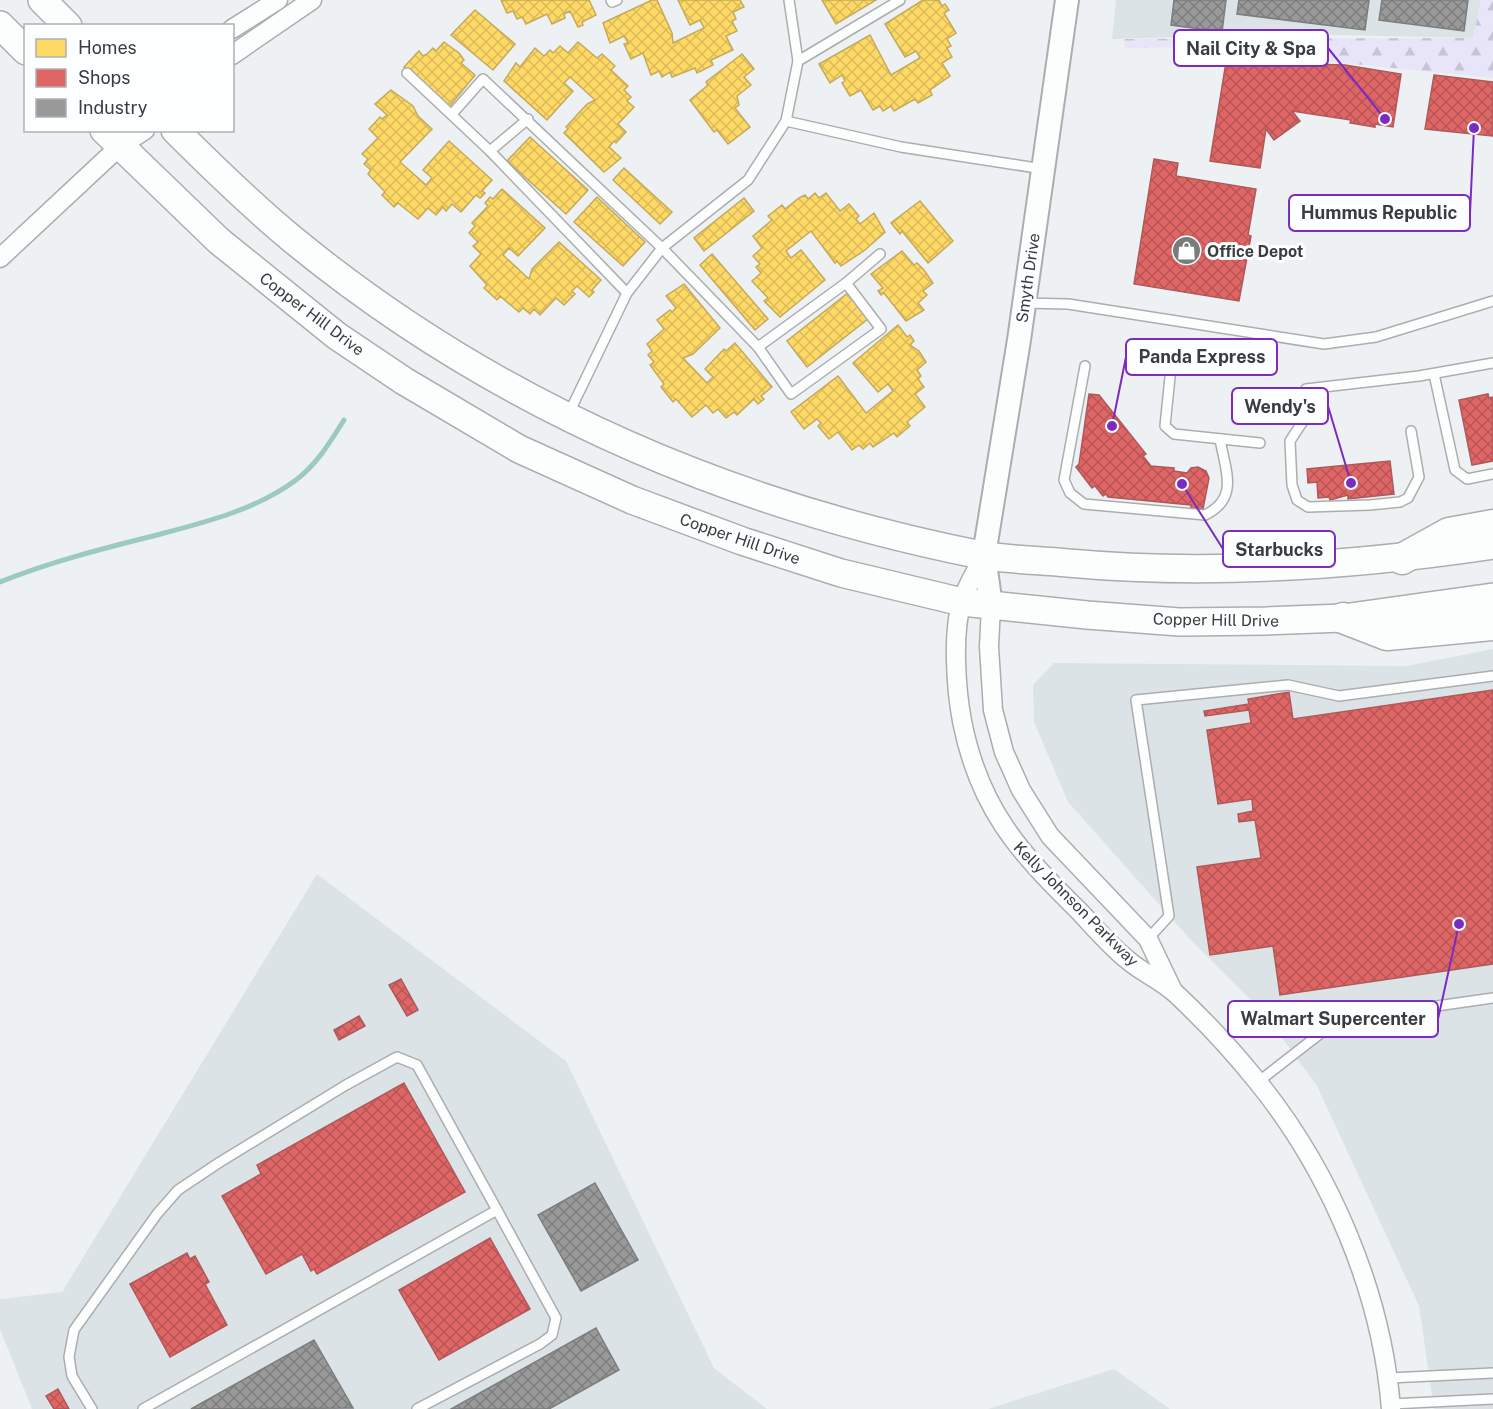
<svg xmlns="http://www.w3.org/2000/svg" width="1493" height="1409" viewBox="0 0 1493 1409" font-family="'Public Sans',sans-serif">
	<style>
		.built { fill: #dce3e7 }
		.forest { fill: url(#forest-firs) }
		.homes { fill: url(#homes-cross-hatch); stroke: #c4aa5a; stroke-width: 1.5 }
		.shops { fill: url(#shops-cross-hatch); stroke: #ae595a; stroke-width: 1.5 }
		.industry { fill: url(#industry-cross-hatch); stroke: #7c7d7d; stroke-width: 1.5 }
		.lines { fill: none; stroke-linecap: round; stroke-linejoin: round }
		.stream { stroke: #9dcac0; stroke-width: 5 }
		.service-casing { stroke: #abadae; stroke-width: 12 }
		.minor-casing { stroke: #abadae; stroke-width: 21 }
		.tertiary-casing { stroke: #abadae; stroke-width: 26 }
		.secondary-casing { stroke: #abadae; stroke-width: 30 }
		.primary-casing { stroke: #abadae; stroke-width: 33 }
		.service { stroke: #fcfdfd; stroke-width: 9 }
		.minor { stroke: #fcfdfd; stroke-width: 18 }
		.tertiary { stroke: #fcfdfd; stroke-width: 22 }
		.secondary { stroke: #fcfdfd; stroke-width: 27 }
		.primary { stroke: #fcfdfd; stroke-width: 30 }
		.labels { text-anchor: middle; dominant-baseline: central; stroke-width: 6; stroke-linejoin: round; paint-order: stroke }
		.poi-label { font-size: 16px; font-weight: bold; fill: #3a3c3d; stroke: #fcfeff; text-anchor: start }
		.street-label { font-size: 16px; fill: #3a3c3d; stroke: #fcfeff }
		.leader { fill: none; stroke: #7b2cbf; stroke-width: 2 }
		.callout-dot { fill: #7b2cbf; stroke: #fcfeff; stroke-width: 2 }
		.callout { fill: #fcfeff; stroke: #7b2cbf; stroke-width: 2 }
		.callout-label { font-size: 18px; text-anchor: middle; font-weight: bold; fill: #3a3c3d }
	</style>
	<defs>
		<pattern id="forest-firs" width="22" height="20" patternUnits="userSpaceOnUse" patternTransform="scale(1.5)"><rect width="22" height="20" fill="#e7e5f7"/><path d="M5 1l3.5 6h-7zM16 11l3.5 6h-7z" fill="#c7c5d5"/></pattern>
		<pattern id="homes-cross-hatch" width="8" height="8" patternUnits="userSpaceOnUse" patternTransform="scale(1.5)"><rect width="8" height="8" fill="#ffd966"/><path d="M0 0l8 8M0 8l8-8" fill="none" stroke="#dbbb59"/></pattern>
		<pattern id="shops-cross-hatch" width="8" height="8" patternUnits="userSpaceOnUse" patternTransform="scale(1.5)"><rect width="8" height="8" fill="#e06666"/><path d="M0 0l8 8M0 8l8-8" fill="none" stroke="#b75555"/></pattern>
		<pattern id="industry-cross-hatch" width="8" height="8" patternUnits="userSpaceOnUse" patternTransform="scale(1.5)"><rect width="8" height="8" fill="#999"/><path d="M0 0l8 8M0 8l8-8" fill="none" stroke="#7e7e7e"/></pattern>
	</defs>
	<rect width="100%" height="100%" fill="#eef1f3"/>
	<g class="built">
		<path d="M 1116,0 L 1481,0 L 1473,38 L 1291,34 L 1112,39 Z"/>
		<path d="M 1493,649 L 1493,1409 L 1434,1409 L 1419,1306 L 1317,1086 L 1264,1013 L 1189,938 L 1068,802 L 1034,722 L 1033,685 L 1054,663 L 1406,666 Z"/>
		<path d="M 317,874 L 566,1061 L 714,1368 L 767,1409 L 32,1409 L 0,1329 L 0,1299 L 62,1292 Z"/>
		<path d="M 1114,1369 L 1170,1409 L 988,1409 Z"/>
	</g>
	<path class="forest" d="M 1481,0 L 1493,0 L 1493,78 L 1222,51 L 1220,66 L 1196,62 L 1197,47 L 1125,48 L 1124,39 L 1473,38 Z"/>
	<g class="homes">
		<path d="M 501,0 L 589,0 L 596,15 L 582,22 L 583,25 L 578,27 L 570,11 L 564,14 L 565,18 L 552,24 L 547,14 L 526,24 L 522,17 L 517,19 L 513,11 L 507,13 Z"/>
		<path d="M 652,0 L 657,0 L 672,33 L 673,43 L 704,28 L 700,20 L 690,25 L 678,0 L 740,0 L 744,7 L 733,12 L 736,19 L 732,21 L 737,31 L 726,36 L 733,50 L 711,60 L 713,65 L 697,73 L 695,68 L 672,77 L 670,72 L 662,77 L 659,71 L 651,75 L 643,53 L 631,59 L 624,44 L 628,43 L 624,36 L 610,43 L 603,23 Z"/>
		<path d="M 822,0 L 876,0 L 836,24 Z"/>
		<path d="M 923,0 L 939,0 L 942,6 L 945,4 L 949,10 L 944,13 L 956,33 L 947,39 L 951,46 L 947,48 L 952,57 L 942,63 L 950,76 L 930,90 L 932,95 L 918,103 L 915,99 L 894,111 L 891,106 L 883,111 L 880,106 L 873,110 L 861,90 L 850,96 L 842,83 L 845,81 L 842,75 L 830,83 L 819,64 L 870,35 L 891,75 L 920,58 L 916,51 L 905,57 L 885,24 Z"/>
		<path d="M 475,10 L 515,44 L 493,70 L 451,35 Z"/>
		<path d="M 444,42 L 459,53 L 464,60 L 461,63 L 475,75 L 449,107 L 404,67 L 419,51 L 423,56 L 427,54 L 433,48 L 436,51 Z"/>
		<path d="M 578,42 L 597,58 L 602,54 L 615,66 L 611,70 L 628,86 L 624,90 L 631,97 L 627,101 L 634,107 L 618,124 L 626,132 L 616,143 L 614,141 L 609,147 L 621,158 L 604,172 L 564,133 L 568,129 L 566,127 L 587,104 L 595,100 L 570,77 L 564,83 L 573,91 L 547,120 L 504,81 L 516,63 L 520,67 L 535,48 L 544,56 L 550,50 L 553,53 L 560,46 L 568,53 Z"/>
		<path d="M 742,54 L 754,69 L 744,77 L 751,85 L 737,96 L 739,105 L 735,108 L 750,127 L 728,144 L 717,130 L 714,132 L 690,100 L 708,85 L 706,82 Z"/>
		<path d="M 391,90 L 413,106 L 418,116 L 432,129 L 400,162 L 426,185 L 432,178 L 423,170 L 449,141 L 492,180 L 482,191 L 485,193 L 480,198 L 476,195 L 461,212 L 452,204 L 446,211 L 443,207 L 436,215 L 428,208 L 418,219 L 398,203 L 394,207 L 382,195 L 385,192 L 368,174 L 371,170 L 364,164 L 368,159 L 362,154 L 378,138 L 369,129 L 380,117 L 382,119 L 387,115 L 375,104 Z"/>
		<path d="M 530,137 L 588,190 L 566,214 L 507,161 Z"/>
		<path d="M 624,168 L 672,212 L 660,224 L 613,180 Z"/>
		<path d="M 502,189 L 545,228 L 518,256 L 509,248 L 503,255 L 529,279 L 532,269 L 559,242 L 601,280 L 592,290 L 594,292 L 589,297 L 577,286 L 572,291 L 575,294 L 564,305 L 556,298 L 540,315 L 534,309 L 530,314 L 523,308 L 519,312 L 500,296 L 497,300 L 484,288 L 487,285 L 470,266 L 481,254 L 473,246 L 478,242 L 469,233 L 475,226 L 472,223 L 488,206 L 485,203 L 490,197 L 493,199 Z"/>
		<path d="M 815,193 L 819,198 L 826,193 L 840,211 L 849,204 L 859,216 L 856,219 L 860,224 L 874,213 L 885,232 L 865,250 L 841,266 L 837,261 L 835,263 L 811,231 L 786,251 L 791,258 L 801,250 L 825,280 L 780,317 L 764,301 L 768,298 L 752,281 L 761,273 L 756,267 L 760,264 L 753,256 L 762,248 L 753,236 L 772,220 L 768,216 L 782,205 L 785,209 L 799,198 L 805,195 L 808,199 Z"/>
		<path d="M 597,197 L 645,242 L 623,266 L 574,222 Z"/>
		<path d="M 744,198 L 754,211 L 704,251 L 694,238 Z"/>
		<path d="M 920,201 L 953,241 L 928,263 L 902,231 L 900,234 L 891,223 Z"/>
		<path d="M 902,251 L 914,265 L 917,263 L 924,270 L 933,283 L 923,291 L 927,295 L 918,303 L 924,310 L 906,321 L 884,293 L 881,295 L 878,291 L 883,288 L 871,274 Z"/>
		<path d="M 712,254 L 768,319 L 755,330 L 700,265 Z"/>
		<path d="M 684,284 L 720,328 L 693,354 L 683,358 L 707,383 L 713,377 L 705,369 L 724,349 L 726,351 L 735,343 L 772,387 L 761,396 L 764,399 L 758,404 L 754,399 L 737,415 L 734,412 L 726,418 L 718,409 L 713,413 L 706,405 L 692,417 L 676,399 L 673,402 L 661,387 L 664,384 L 650,365 L 654,362 L 648,355 L 652,351 L 647,344 L 664,329 L 657,320 L 670,310 L 672,312 L 676,308 L 666,296 Z"/>
		<path d="M 849,292 L 869,318 L 807,367 L 787,341 Z"/>
		<path d="M 898,325 L 907,337 L 910,335 L 914,341 L 910,345 L 919,351 L 926,362 L 917,370 L 921,376 L 918,379 L 924,387 L 915,394 L 925,407 L 907,422 L 910,426 L 897,437 L 894,433 L 873,447 L 870,443 L 863,449 L 859,445 L 852,450 L 838,432 L 829,439 L 818,426 L 821,423 L 817,419 L 804,429 L 791,412 L 838,376 L 866,413 L 893,391 L 888,384 L 878,392 L 853,363 Z"/>
	</g>
	<g class="shops">
		<path d="M 1226,62 L 1345,65 L 1401,74 L 1393,127 L 1375,124 L 1375,127 L 1350,123 L 1351,120 L 1292,111 L 1300,121 L 1274,140 L 1266,129 L 1260,168 L 1210,161 Z"/>
		<path d="M 1434,75 L 1493,82 L 1493,136 L 1425,129 Z"/>
		<path d="M 1154,159 L 1178,163 L 1176,176 L 1256,189 L 1248,235 L 1251,236 L 1239,301 L 1134,284 Z"/>
		<path d="M 1089,394 L 1099,395 L 1146,454 L 1143,456 L 1151,466 L 1174,468 L 1174,471 L 1187,473 L 1191,468 L 1198,467 L 1206,471 L 1209,478 L 1203,509 L 1191,508 L 1191,505 L 1108,497 L 1106,494 L 1103,496 L 1095,486 L 1092,488 L 1076,467 L 1079,464 Z"/>
		<path d="M 1488,394 L 1489,398 L 1493,397 L 1493,461 L 1472,465 L 1459,400 Z"/>
		<path d="M 1390,461 L 1394,494 L 1348,499 L 1348,495 L 1330,500 L 1329,497 L 1318,498 L 1317,482 L 1308,483 L 1307,469 Z"/>
		<path d="M 1493,690 L 1493,964 L 1280,995 L 1273,946 L 1210,955 L 1197,867 L 1261,858 L 1255,820 L 1239,822 L 1238,814 L 1253,811 L 1252,799 L 1218,804 L 1207,730 L 1251,723 L 1249,710 L 1205,716 L 1204,711 L 1249,704 L 1248,699 L 1289,692 L 1293,719 Z"/>
		<path d="M 401,979 L 418,1010 L 407,1016 L 389,985 Z"/>
		<path d="M 359,1016 L 365,1026 L 339,1040 L 334,1030 Z"/>
		<path d="M 404,1083 L 465,1192 L 317,1274 L 314,1269 L 311,1271 L 302,1254 L 266,1274 L 222,1196 L 261,1174 L 257,1165 Z"/>
		<path d="M 490,1238 L 530,1309 L 439,1360 L 399,1290 Z"/>
		<path d="M 187,1253 L 190,1259 L 195,1256 L 209,1282 L 205,1284 L 227,1325 L 170,1357 L 130,1284 Z"/>
		<path d="M 58,1389 L 69,1409 L 54,1409 L 46,1396 Z"/>
	</g>
	<g class="industry">
		<path d="M 1174,0 L 1226,0 L 1222,32 L 1171,25 Z"/>
		<path d="M 1239,0 L 1369,0 L 1365,30 L 1237,14 Z"/>
		<path d="M 1382,0 L 1468,0 L 1464,31 L 1379,20 Z"/>
		<path d="M 595,1183 L 638,1260 L 581,1291 L 538,1215 Z"/>
		<path d="M 596,1328 L 619,1370 L 583,1390 L 549,1409 L 451,1409 Z"/>
		<path d="M 314,1340 L 353,1408 L 191,1409 Z"/>
	</g>
	<g class="lines">
		<path class="stream" d="M 0,582 C 50,562 101,549 153,536 C 202,523 254,511 296,480 C 318,463 330,442 344,420"/>
		<defs>
			<g id="service">
				<path d="M 611,0 L 612,2 L 617,0"/>
				<path d="M 798,61 L 900,0"/>
				<path d="M 407,73 L 490,151 L 627,293"/>
				<path d="M 452,114 L 483,79 L 662,248 L 758,347 L 791,394 L 881,329 L 846,283"/>
				<path d="M 786,121 L 901,147 L 1043,169"/>
				<path d="M 490,151 L 528,119"/>
				<path d="M 1024,303 L 1068,304 L 1324,344 L 1376,337 L 1493,301"/>
				<path d="M 758,347 L 846,283 L 880,254"/>
				<path d="M 1085,366 L 1064,480 L 1070,493 L 1084,504 L 1205,515 C 1240,498 1225,470 1220,439"/>
				<path d="M 1434,374 L 1455,470 L 1467,479 L 1493,474"/>
				<path d="M 1170,377 L 1165,426 L 1174,434 L 1260,443"/>
				<path d="M 569,413 L 627,293 L 662,248 L 748,180 L 786,121 L 798,61 L 789,0"/>
				<path d="M 1411,431 L 1419,477 L 1408,498 L 1400,502 L 1370,505 L 1308,507 L 1297,500 L 1292,485 L 1290,441 L 1309,412 L 1306,389 L 1419,376 L 1493,363"/>
				<path d="M 1148,939 L 1169,916 L 1136,700 L 1288,685 L 1339,696 L 1493,676"/>
				<path d="M 1258,1082 L 1330,1026 L 1367,1016 L 1493,998"/>
				<path d="M 1389,1378 L 1493,1373"/>
				<path d="M 1391,1404 L 1493,1399"/>
				<path d="M 92,1409 L 72,1376 L 69,1357 L 74,1330 L 157,1214 L 178,1190 L 220,1162 L 346,1085 L 397,1057 L 417,1065 L 497,1210"/>
				<path d="M 143,1409 L 497,1210 L 556,1318 L 552,1335 L 540,1344 L 417,1409"/>
			</g>
			<g id="minor">
				<path d="M 232,29 L 278,0"/>
				<path d="M 232,55 L 312,0"/>
				<path d="M 0,258 L 119,147 L 145,130"/>
				<path d="M 984,555 C 977,570 967,585 962,601 C 952,633 956,689 962,721 C 979,808 1018,851 1079,911 C 1095,928 1111,947 1129,961 C 1143,973 1161,980 1175,993 C 1204,1020 1232,1050 1257,1081 C 1331,1172 1382,1293 1391,1409"/>
				<path d="M 991,606 L 989,647 L 993,710 L 1004,752 L 1021,790 L 1050,836 L 1148,939 L 1172,989"/>
			</g>
			<path id="tertiary" d="M 991,606 L 984,555 L 1019,340 L 1067,0"/>
			<g id="secondary">
				<path d="M 42,0 L 68,26"/>
				<path d="M 0,25 L 26,51"/>
				<path d="M 104,130 L 219,241 L 337,336 L 404,381 L 519,449 L 632,500 L 742,541 L 841,573 L 962,602 L 1087,615 L 1179,622 L 1266,621 L 1343,618 L 1493,597"/>
				<path d="M 175,130 C 214,169 254,208 297,243 C 496,405 730,505 981,555 C 1009,560 1039,560 1068,563 C 1210,576 1352,566 1493,545"/>
			</g>
			<g id="primary">
				<path d="M 1402,559 L 1449,533 L 1493,525"/>
				<path d="M 1343,618 L 1387,635 L 1493,625"/>
			</g>
		</defs>
		<use href="#service" class="service-casing"/>
		<use href="#minor" class="minor-casing"/>
		<use href="#tertiary" class="tertiary-casing"/>
		<use href="#secondary" class="secondary-casing"/>
		<use href="#primary" class="primary-casing"/>
		<use href="#service" class="service"/>
		<use href="#minor" class="minor"/>
		<use href="#tertiary" class="tertiary"/>
		<use href="#secondary" class="secondary"/>
		<use href="#primary" class="primary"/>
	</g>
	<defs>
		<symbol id="shop-disc" viewBox="-11 -11 22 22"><circle r="9.5" fill="#797b7d" stroke="#fcfeff"/><path d="M-5-2.5h2.3a2.7 3.5 0 0 1 5.4 0H5L5.5 6h-11ZM-1.5-2.5h3a1.5 2.3 0 0 0-3 0Z" fill="#fff"/></symbol>
	</defs>
	<g fill-rule="evenodd">
		<use href="#shop-disc" x="1170" y="234" width="33" height="33"/>
	</g>
	<g class="labels">
		<g class="poi-label">
			<text x="1207" y="251">Office Depot</text>
		</g>
		<g class="street-label">
			<text transform="translate(1028 278) rotate(-82)">Smyth Drive</text>
			<text transform="translate(312 314) rotate(37)">Copper Hill Drive</text>
			<text transform="translate(740 539) rotate(19)">Copper Hill Drive</text>
			<text transform="translate(1216 620) rotate(1)">Copper Hill Drive</text>
			<text transform="translate(1076 904) rotate(45)">Kelly Johnson Parkway</text>
		</g>
	</g>
	<path class="leader" d="M1385 119L1328 48M1474 128L1470 213M1112 426L1126 357M1351 483L1328 406M1182 484L1223 549M1459 924L1438 1019"/>
	<g class="callout-dot">
		<circle cx="1385" cy="119" r="6"/>
		<circle cx="1474" cy="128" r="6"/>
		<circle cx="1112" cy="426" r="6"/>
		<circle cx="1351" cy="483" r="6"/>
		<circle cx="1182" cy="484" r="6"/>
		<circle cx="1459" cy="924" r="6"/>
	</g>
	<g class="callout">
		<rect x="1174" y="30" width="154" height="36" rx="6"/>
		<rect x="1289" y="195" width="181" height="36" rx="6"/>
		<rect x="1126" y="339" width="151" height="36" rx="6"/>
		<rect x="1232" y="388" width="96" height="36" rx="6"/>
		<rect x="1223" y="531" width="112" height="36" rx="6"/>
		<rect x="1228" y="1001" width="210" height="36" rx="6"/>
	</g>
	<g class="callout-label">
		<text x="1251" y="55">Nail City &amp; Spa</text>
		<text x="1379" y="219">Hummus Republic</text>
		<text x="1202" y="363">Panda Express</text>
		<text x="1280" y="413">Wendy's</text>
		<text x="1279" y="556">Starbucks</text>
		<text x="1333" y="1025">Walmart Supercenter</text>
	</g>
	<rect x="24" y="24" width="210" height="108" fill="#fcfeff" stroke="#aeb0b1" stroke-width="1.5"/>
	<rect x="36" y="39" width="30" height="18" fill="#ffd966" stroke="#aeb0b1" stroke-width="1.5"/>
	<text x="78" y="54" font-size="18" fill="#3a3c3d">Homes</text>
	<rect x="36" y="69" width="30" height="18" fill="#e06666" stroke="#aeb0b1" stroke-width="1.5"/>
	<text x="78" y="84" font-size="18" fill="#3a3c3d">Shops</text>
	<rect x="36" y="99" width="30" height="18" fill="#999999" stroke="#aeb0b1" stroke-width="1.5"/>
	<text x="78" y="114" font-size="18" fill="#3a3c3d">Industry</text>
</svg>
